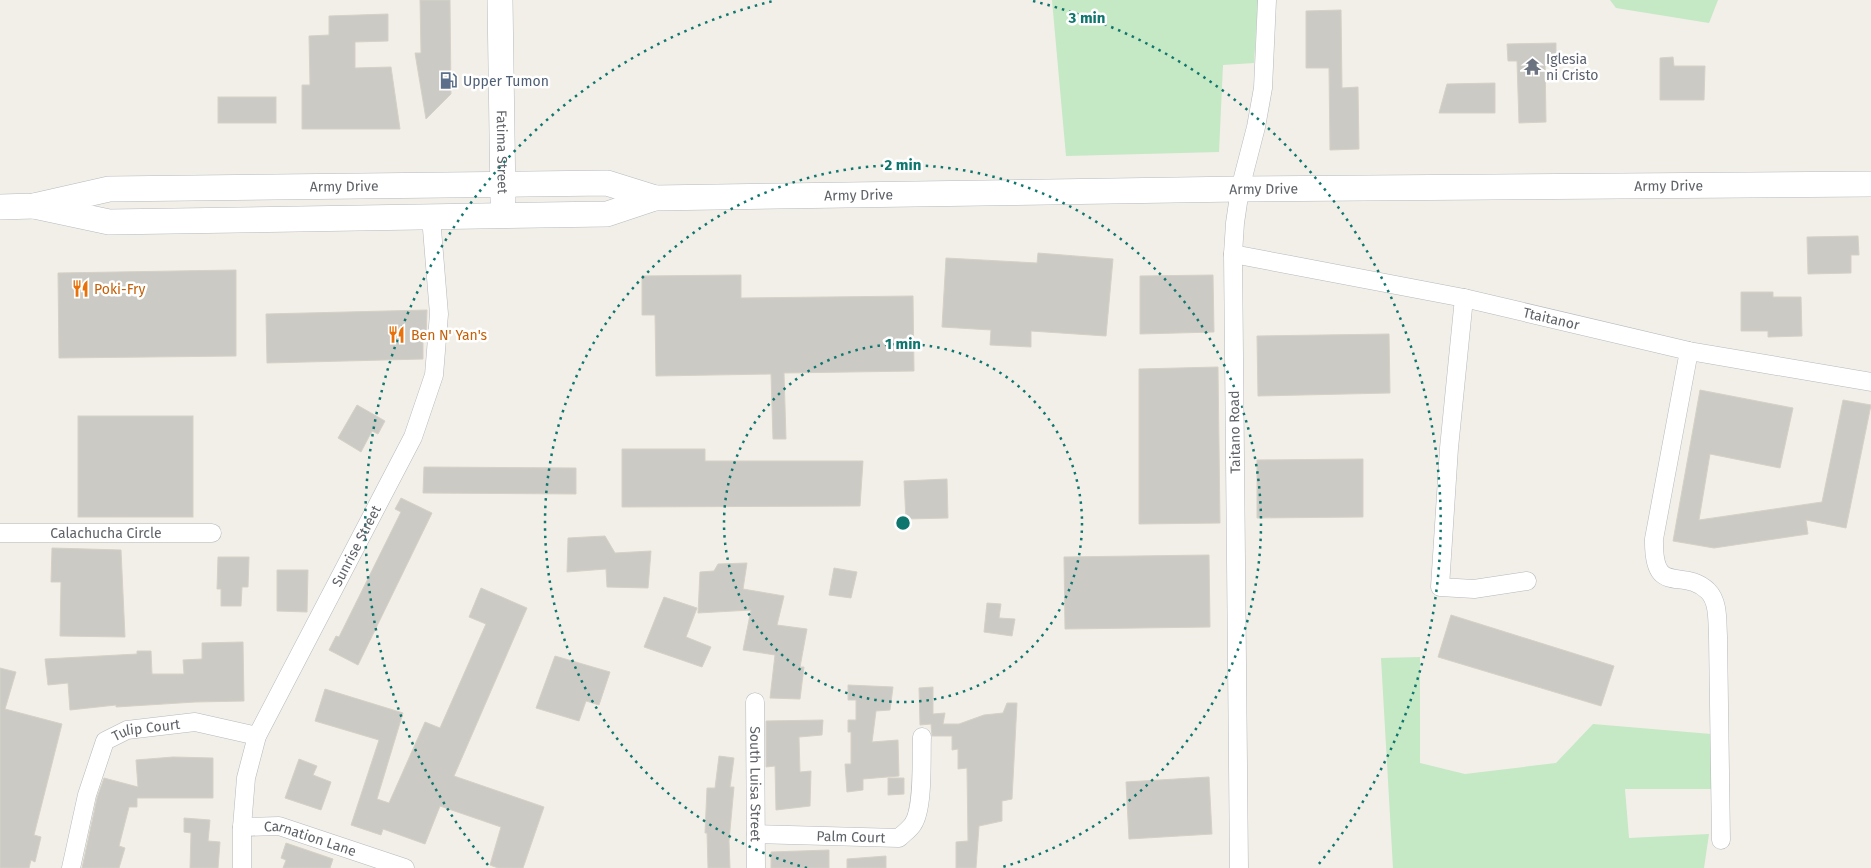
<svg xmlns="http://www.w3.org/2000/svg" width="1871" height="868" viewBox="0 0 1871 868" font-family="'Fira Sans',sans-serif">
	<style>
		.green { fill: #c5e8c5 }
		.building { fill: #cccac5; stroke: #d6d1c6 }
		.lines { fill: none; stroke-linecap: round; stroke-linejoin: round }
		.minor-casing { stroke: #b5b8bc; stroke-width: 19 }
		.secondary-casing { stroke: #b6babf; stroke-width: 26 }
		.minor { stroke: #fff; stroke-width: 18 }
		.secondary { stroke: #fff; stroke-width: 25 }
		.ring { fill: none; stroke: #0f766e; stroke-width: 2.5; stroke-dasharray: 2.5 5 }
		.labels { text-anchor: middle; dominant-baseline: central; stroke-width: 5; stroke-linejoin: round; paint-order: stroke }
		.worship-label { font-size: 14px; fill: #5b616d; stroke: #fff; text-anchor: start }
		.service-label { font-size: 14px; fill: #4e5e75; stroke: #fff; text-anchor: start }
		.street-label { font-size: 14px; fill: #5f6368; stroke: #fff }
		.food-label { font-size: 14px; fill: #c56008; stroke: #fff; text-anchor: start }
		.centre { fill: #0f766e; stroke: #fff; stroke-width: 2.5 }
		.ring-label { font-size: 15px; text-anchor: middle; font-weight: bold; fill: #0f766e; stroke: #fff; stroke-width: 5; stroke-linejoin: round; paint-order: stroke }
	</style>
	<rect width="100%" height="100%" fill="#f1efe8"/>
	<g class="green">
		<path d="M 1052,0 L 1258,0 L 1254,63 L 1223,65 L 1219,152 L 1066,156 Z"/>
		<path d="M 1610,0 L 1718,0 L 1709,23 L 1616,8 Z"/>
		<path d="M 1420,657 L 1420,763 L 1465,774 L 1556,763 L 1593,724 L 1711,734 L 1712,789 L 1625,789 L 1629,838 L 1709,834 L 1704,868 L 1393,868 L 1381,658 Z"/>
	</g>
	<g class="building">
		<path d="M 420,0 L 450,0 L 451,94 L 426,119 L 415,53 L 421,53 Z"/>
		<path d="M 1341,10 L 1342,88 L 1358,87 L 1359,149 L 1330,150 L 1329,68 L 1306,68 L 1306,11 Z"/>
		<path d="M 388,14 L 388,41 L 355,42 L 355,68 L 391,67 L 400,129 L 302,129 L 302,85 L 310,85 L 309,36 L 329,35 L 329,16 Z"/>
		<path d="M 1556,43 L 1556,58 L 1545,59 L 1546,122 L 1519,123 L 1517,61 L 1508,61 L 1507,44 Z"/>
		<path d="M 1673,57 L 1674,66 L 1705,66 L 1704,100 L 1660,100 L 1660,58 Z"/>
		<path d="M 1495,83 L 1495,113 L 1439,113 L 1447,84 Z"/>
		<rect x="218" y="97" width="58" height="26"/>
		<path d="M 1858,236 L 1859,255 L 1851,255 L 1851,273 L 1808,274 L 1807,237 Z"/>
		<path d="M 1038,253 L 1113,259 L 1106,336 L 1031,331 L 1031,347 L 990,345 L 991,330 L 942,327 L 946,258 L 1037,263 Z"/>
		<path d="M 236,270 L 236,356 L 59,358 L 58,273 Z"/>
		<path d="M 741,275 L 741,298 L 913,296 L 914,371 L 784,373 L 786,439 L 773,439 L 771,374 L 656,376 L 655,315 L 642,315 L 642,276 Z"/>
		<path d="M 1213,275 L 1214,332 L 1140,334 L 1140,276 Z"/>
		<path d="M 1741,292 L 1773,292 L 1773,297 L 1801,297 L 1802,336 L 1768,337 L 1768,331 L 1741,331 Z"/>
		<path d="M 427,310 L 426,337 L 423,337 L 423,359 L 267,363 L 266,314 Z"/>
		<path d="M 1389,334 L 1390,393 L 1258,396 L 1257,336 Z"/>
		<path d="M 1218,367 L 1220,523 L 1139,524 L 1139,369 Z"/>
		<path d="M 1700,390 L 1793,408 L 1780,468 L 1710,454 L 1699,520 L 1822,502 L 1843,400 L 1871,405 L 1846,528 L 1806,520 L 1808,534 L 1714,548 L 1673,541 Z"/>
		<path d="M 357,405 L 385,421 L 378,434 L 372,431 L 361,452 L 338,438 Z"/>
		<rect x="78" y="416" width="115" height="101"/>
		<path d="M 622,449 L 705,449 L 705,461 L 863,461 L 860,506 L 622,507 Z"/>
		<path d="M 1363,459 L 1363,517 L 1257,518 L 1257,460 Z"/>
		<path d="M 424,467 L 576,468 L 576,494 L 423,493 Z"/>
		<path d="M 947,479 L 948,518 L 906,519 L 904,481 Z"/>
		<path d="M 401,498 L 432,513 L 358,665 L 329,650 L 336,636 L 339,637 L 401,512 L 395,509 Z"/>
		<path d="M 605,536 L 615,553 L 651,551 L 648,588 L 607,587 L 606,569 L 567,572 L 568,538 Z"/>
		<path d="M 52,548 L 121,550 L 125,637 L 60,636 L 61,582 L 51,582 Z"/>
		<path d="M 1209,555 L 1210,627 L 1065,629 L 1064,557 Z"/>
		<path d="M 218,557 L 249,557 L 248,587 L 242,587 L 241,606 L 221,606 L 221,589 L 217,589 Z"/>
		<path d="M 747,563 L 743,589 L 784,596 L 777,625 L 807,629 L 800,667 L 804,667 L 800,699 L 770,698 L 775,655 L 743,650 L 751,610 L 698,613 L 700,572 L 714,571 L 718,564 Z"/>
		<path d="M 834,568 L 857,572 L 851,598 L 829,595 Z"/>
		<path d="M 277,570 L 308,570 L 307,612 L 277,611 Z"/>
		<path d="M 481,588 L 527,608 L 454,776 L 544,807 L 523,868 L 498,868 L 490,865 L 501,827 L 440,806 L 425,844 L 383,829 L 381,835 L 351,825 L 379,740 L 315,721 L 325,689 L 403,713 L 377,799 L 389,803 L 425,722 L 440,728 L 486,624 L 469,617 Z"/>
		<path d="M 664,597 L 697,608 L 686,637 L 711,647 L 702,667 L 644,647 Z"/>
		<path d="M 987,603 L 1001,604 L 999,618 L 1015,619 L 1012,636 L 984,632 Z"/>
		<path d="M 1451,615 L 1614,666 L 1601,706 L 1438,657 Z"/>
		<path d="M 243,642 L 244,701 L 195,702 L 116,707 L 116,705 L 70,710 L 68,683 L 48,685 L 45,659 L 137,654 L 137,651 L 151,651 L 152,674 L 184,674 L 183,660 L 202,659 L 202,643 Z"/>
		<path d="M 555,656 L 610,672 L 599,705 L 586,701 L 579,721 L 536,708 Z"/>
		<path d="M 0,668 L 16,672 L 5,709 L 62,724 L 34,835 L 41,837 L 35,862 L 31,860 L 29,868 L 0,868 Z"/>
		<path d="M 848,685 L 893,687 L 890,710 L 876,711 L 872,742 L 898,740 L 899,776 L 863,779 L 863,790 L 847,792 L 845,764 L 851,764 L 851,732 L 848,732 L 848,720 L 856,720 L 856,700 L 848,700 Z"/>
		<path d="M 933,687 L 933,714 L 945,713 L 943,724 L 959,724 L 984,715 L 1003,713 L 1007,703 L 1017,703 L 1012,799 L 1002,801 L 1002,821 L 979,826 L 976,868 L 956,868 L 956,842 L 968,841 L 967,768 L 958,769 L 958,749 L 952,750 L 952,736 L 932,736 L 931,724 L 920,725 L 919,688 Z"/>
		<path d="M 823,720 L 822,735 L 799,737 L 800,772 L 811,771 L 810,806 L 776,810 L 775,766 L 766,767 L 766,721 Z"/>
		<path d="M 719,756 L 734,758 L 730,787 L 734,787 L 729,841 L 730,868 L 708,868 L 707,833 L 705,833 L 707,788 L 715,788 Z"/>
		<path d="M 173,757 L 213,758 L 213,798 L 137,798 L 137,807 L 129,807 L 119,846 L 125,848 L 119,868 L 82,868 L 97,798 L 104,778 L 138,787 L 136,760 Z"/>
		<path d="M 299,759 L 317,766 L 313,775 L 331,782 L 321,810 L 285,798 Z"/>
		<path d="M 1209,777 L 1212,834 L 1129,839 L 1126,782 Z"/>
		<path d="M 888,778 L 904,778 L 904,794 L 888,795 Z"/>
		<path d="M 184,818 L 210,820 L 208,841 L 220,842 L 218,868 L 190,868 L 191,833 L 184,832 Z"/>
		<path d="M 286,843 L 333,859 L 330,868 L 283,868 L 286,860 L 281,858 Z"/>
		<path d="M 829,850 L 829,868 L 771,868 L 771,852 Z"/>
		<path d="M 886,856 L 886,868 L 847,868 L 847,859 Z"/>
	</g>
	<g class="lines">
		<defs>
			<g id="minor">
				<path id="s1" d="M 1233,254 L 1464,298 L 1689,351 L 1871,382"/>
				<path d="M 1464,298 L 1449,448 L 1440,587 L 1474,589 L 1527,581"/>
				<path d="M 1689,351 L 1654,539 C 1653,599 1682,566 1708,591 C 1719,602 1717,622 1718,636 L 1721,840"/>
				<path id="s2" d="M 0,533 L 212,533"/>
				<path id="s3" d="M 755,702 L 756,868"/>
				<path id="s4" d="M 242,827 L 279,826 L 405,868"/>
				<path id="s5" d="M 756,834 L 899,838 C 904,833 910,829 913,824 C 924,808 921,756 922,737"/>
				<path id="s6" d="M 71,868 L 87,795 L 105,741 L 127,730 L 195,722 L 257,736"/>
				<path id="s7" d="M 242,868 L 242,827 L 246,778 L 257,736 L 413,437 L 434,375 L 439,314 L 431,217"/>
				<path d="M 1239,868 L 1233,254 L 1235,223 L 1240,189 L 1256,127 L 1263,88 L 1267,0"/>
			</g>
			<g id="secondary">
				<path id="s8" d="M 500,0 L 503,200"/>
				<path id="s9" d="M 34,206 L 109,222 L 607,214 L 655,198 L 1240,189 L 1871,184"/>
				<path id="s10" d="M 0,207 L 34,206 L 109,189 L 607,183 L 655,198"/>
			</g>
		</defs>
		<use href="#minor" class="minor-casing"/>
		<use href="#secondary" class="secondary-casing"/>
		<use href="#minor" class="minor"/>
		<use href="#secondary" class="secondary"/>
	</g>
	<g class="ring">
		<circle cx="903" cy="523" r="179"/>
		<path d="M807 868A358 358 0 1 1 999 868"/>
		<path d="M488 865A538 538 0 0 1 773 1M1033 1A538 538 0 0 1 1318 865"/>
	</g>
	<defs>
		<symbol id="temple-bare" viewBox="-9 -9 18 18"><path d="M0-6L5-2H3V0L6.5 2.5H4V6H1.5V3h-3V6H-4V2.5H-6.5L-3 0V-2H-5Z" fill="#6b7280" stroke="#fff" stroke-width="2.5" paint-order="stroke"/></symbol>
		<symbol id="fuel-bare" viewBox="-9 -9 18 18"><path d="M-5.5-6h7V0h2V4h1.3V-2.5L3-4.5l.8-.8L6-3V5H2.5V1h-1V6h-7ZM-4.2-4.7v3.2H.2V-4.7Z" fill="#5c6f8a" stroke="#fff" stroke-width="2.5" paint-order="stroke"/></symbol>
		<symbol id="restaurant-bare" viewBox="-9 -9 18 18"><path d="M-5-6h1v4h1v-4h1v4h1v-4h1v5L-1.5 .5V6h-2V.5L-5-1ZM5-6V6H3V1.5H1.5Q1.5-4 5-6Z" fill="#e8710a" stroke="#fff" stroke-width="2.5" paint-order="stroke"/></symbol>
	</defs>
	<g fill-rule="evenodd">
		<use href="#temple-bare" x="1520" y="54" width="25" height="25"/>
		<use href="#fuel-bare" x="436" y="68" width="25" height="25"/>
		<use href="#restaurant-bare" x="68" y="276" width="25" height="25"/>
		<use href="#restaurant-bare" x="384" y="322" width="25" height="25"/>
	</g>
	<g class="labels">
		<g class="worship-label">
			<text x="1546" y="59">Iglesia<tspan x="1546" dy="16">ni Cristo</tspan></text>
		</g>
		<g class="service-label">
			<text x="463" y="81">Upper Tumon</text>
		</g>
		<g class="street-label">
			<text stroke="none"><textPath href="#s8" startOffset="152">Fatima Street</textPath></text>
			<text stroke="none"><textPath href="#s9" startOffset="1639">Army Drive</textPath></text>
			<text stroke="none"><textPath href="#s10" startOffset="346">Army Drive</textPath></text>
			<text stroke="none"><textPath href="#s9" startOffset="1234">Army Drive</textPath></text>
			<text stroke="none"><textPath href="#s9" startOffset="829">Army Drive</textPath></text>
			<text stroke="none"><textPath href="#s1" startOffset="325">Ttaitanor</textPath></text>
			<text transform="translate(1235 432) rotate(-91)">Taitano Road</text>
			<text stroke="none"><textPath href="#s2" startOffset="106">Calachucha Circle</textPath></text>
			<text stroke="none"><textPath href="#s7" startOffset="348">Sunrise Street</textPath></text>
			<text stroke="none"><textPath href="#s6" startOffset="175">Tulip Court</textPath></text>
			<text stroke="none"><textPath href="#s3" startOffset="82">South Luisa Street</textPath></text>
			<text stroke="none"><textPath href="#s5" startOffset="95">Palm Court</textPath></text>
			<text stroke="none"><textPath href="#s4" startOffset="70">Carnation Lane</textPath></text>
		</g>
		<g class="food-label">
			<text x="94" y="289">Poki-Fry</text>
			<text x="411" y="335">Ben N' Yan's</text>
		</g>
	</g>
	<circle cx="903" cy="523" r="8" class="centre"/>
	<g class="ring-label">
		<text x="1087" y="23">3 min</text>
		<text x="903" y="170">2 min</text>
		<text x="903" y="349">1 min</text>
	</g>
</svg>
